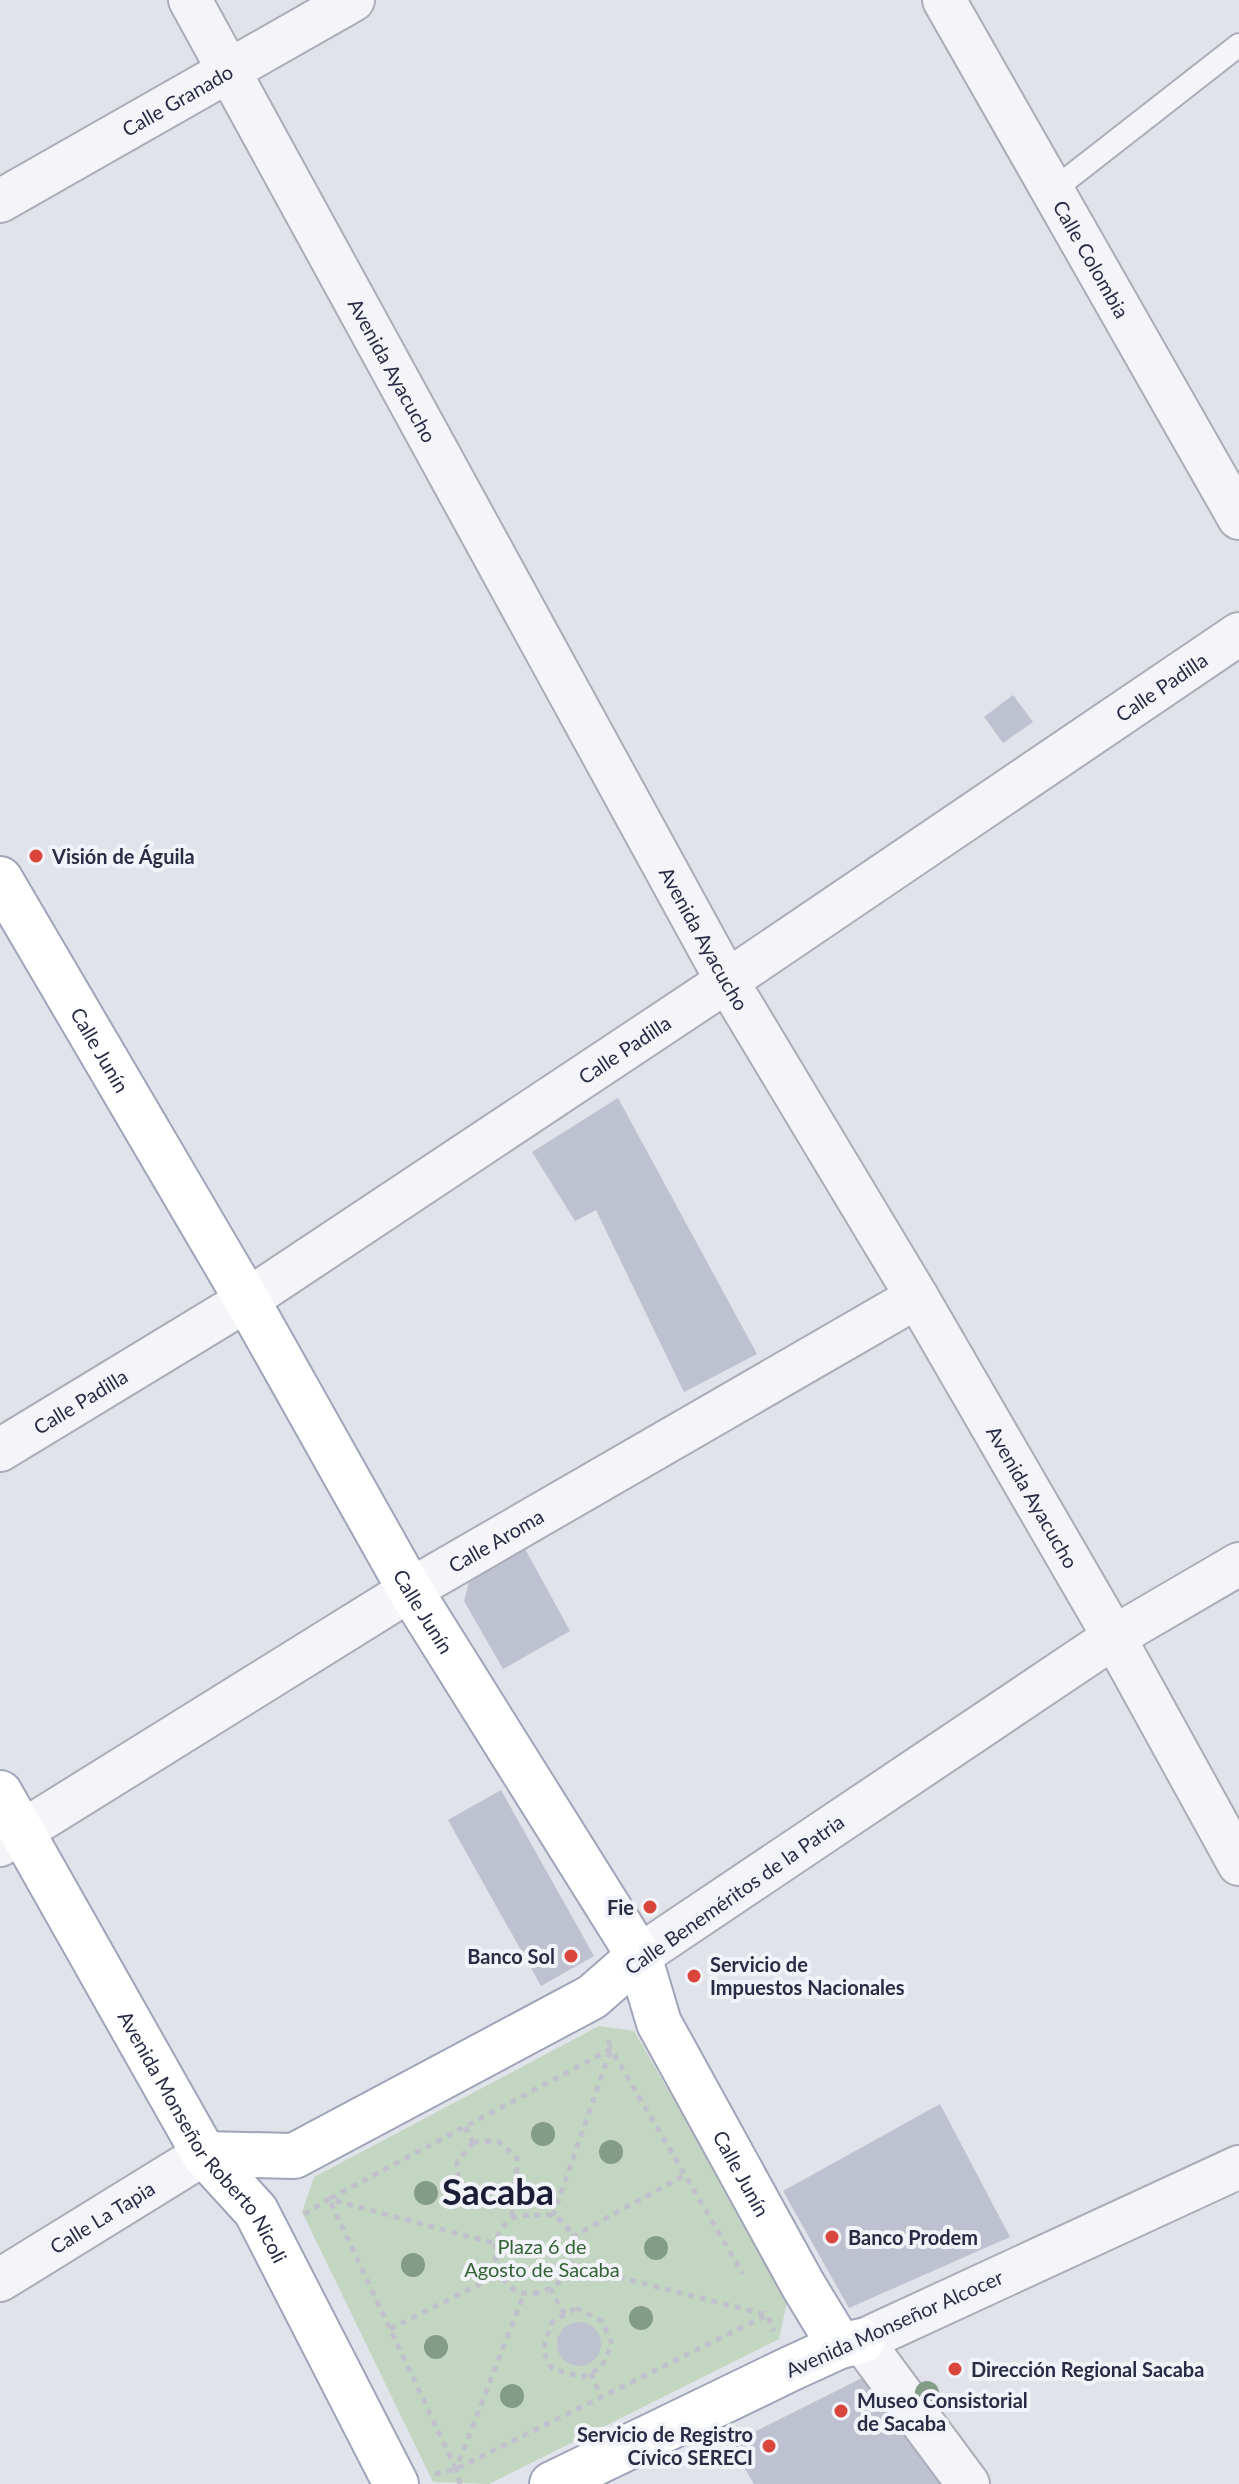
<svg xmlns="http://www.w3.org/2000/svg" width="1239" height="2484" viewBox="0 0 1239 2484" font-family="Lato,sans-serif">
	<style>
		.green { fill: #c3d6c2 }
		.building { fill: #bec1cf }
		.lines { fill: none; stroke-linecap: round; stroke-linejoin: round }
		.lane-casing { stroke: #aaacb9; stroke-width: 26 }
		.street-casing { stroke: #aaacb9; stroke-width: 46 }
		.primary-casing { stroke: #a0a4b8; stroke-width: 48 }
		.path { stroke: #c0c1ca; stroke-width: 5; stroke-dasharray: 6 6; stroke-linecap: butt }
		.lane { stroke: #f5f5f9; stroke-width: 22 }
		.street { stroke: #f5f5f9; stroke-width: 42 }
		.primary { stroke: #fff; stroke-width: 44 }
		.tree { fill: #829c87 }
		.poi-dot { fill: #db463c; stroke: #f1f3f8; stroke-width: 3 }
		.labels { text-anchor: middle; dominant-baseline: central; stroke-width: 8; stroke-linejoin: round; paint-order: stroke }
		.street-label { font-size: 20px; fill: #282c45; stroke: #f1f3f8 }
		.poi-label { font-size: 20px; font-weight: bold; fill: #282c45; stroke: #f1f3f8; text-anchor: start }
		.park-label { font-size: 20px; fill: #346235; stroke: #f1f3f8 }
		.town-label { font-size: 36px; font-weight: bold; fill: #1a1d36; stroke: #f1f3f8 }
	</style>
	<rect width="100%" height="100%" fill="#e1e3eb"/>
	<path class="green" d="M 599,2026 L 634,2031 L 788,2298 L 779,2339 L 489,2484 L 433,2482 L 302,2212 L 314,2177 Z"/>
	<g class="building">
		<path d="M 1013,695 L 1033,722 L 1003,743 L 984,717 Z"/>
		<path d="M 618,1098 L 757,1354 L 684,1392 L 596,1210 L 575,1221 L 532,1152 Z"/>
		<path d="M 524,1547 L 570,1631 L 503,1669 L 464,1601 L 470,1578 Z"/>
		<path d="M 501,1790 L 594,1956 L 541,1986 L 448,1820 Z"/>
		<path d="M 940,2104 L 1010,2237 L 849,2308 L 783,2191 Z"/>
		<circle cx="579" cy="2344" r="22"/>
		<path d="M 862,2378 L 941,2484 L 754,2484 L 730,2444 Z"/>
	</g>
	<g class="lines">
		<defs>
			<path id="lane" d="M 1052,191 L 1239,45"/>
			<g id="street">
				<path id="s1" d="M 190,0 L 727,981 L 917,1297 L 1114,1637 L 1239,1864"/>
				<path id="s2" d="M 944,0 L 1239,518"/>
				<path id="s3" d="M 0,201 L 353,0"/>
				<path id="s4" d="M 0,1450 L 247,1300 L 727,981 L 1239,634"/>
				<path id="s5" d="M 0,1845 L 410,1590 L 917,1297"/>
				<path d="M 639,1956 L 1114,1637 L 1239,1564"/>
				<path id="s6" d="M 0,2280 L 204,2154"/>
				<path d="M 968,2484 L 862,2341 L 1239,2167"/>
			</g>
			<g id="primary">
				<path id="s7" d="M 0,879 L 247,1300 L 410,1590 L 639,1956 L 659,2023 L 803,2285 L 840,2346"/>
				<path id="s8" d="M 0,1793 L 204,2154 L 256,2211 L 396,2484"/>
				<path d="M 204,2154 L 294,2156 L 592,1997 L 639,1956"/>
				<path d="M 552,2484 L 792,2368 L 840,2346 L 862,2341"/>
			</g>
		</defs>
		<use href="#lane" class="lane-casing"/>
		<use href="#street" class="street-casing"/>
		<use href="#primary" class="primary-casing"/>
		<g class="path">
			<path d="M 465,2127 L 473,2142"/>
			<path d="M 473,2142 L 457,2163 L 459,2187 L 481,2203 L 505,2200"/>
			<path d="M 473,2142 L 498,2141 L 517,2158 L 516,2181 L 506,2200"/>
			<path d="M 505,2200 L 514,2217"/>
			<path d="M 304,2214 L 329,2199 L 497,2244"/>
			<path d="M 534,2215 C 539,2215 548,2214 553,2216 C 576,2225 578,2257 566,2275 C 561,2282 553,2287 546,2290 C 497,2311 477,2235 515,2217 C 520,2215 529,2215 534,2215 Z"/>
			<path d="M 553,2216 L 611,2049 L 607,2036"/>
			<path d="M 572,2237 L 685,2175"/>
			<path d="M 572,2265 L 767,2315 L 774,2331"/>
			<path d="M 550,2288 L 565,2315"/>
			<path d="M 576,2308 L 602,2321 L 612,2344 L 601,2368 L 582,2377 L 552,2369 L 543,2350 L 552,2322 Z"/>
			<path d="M 390,2329 L 498,2275"/>
			<path d="M 591,2373 L 601,2397"/>
			<path d="M 456,2469 L 329,2199 L 611,2049 L 743,2274"/>
			<path d="M 435,2474 L 456,2469 L 767,2315 L 764,2311"/>
			<path d="M 460,2484 L 456,2469 L 524,2294"/>
		</g>
		<use href="#lane" class="lane"/>
		<use href="#street" class="street"/>
		<use href="#primary" class="primary"/>
	</g>
	<g class="tree">
		<circle cx="543" cy="2134" r="12"/>
		<circle cx="611" cy="2152" r="12"/>
		<circle cx="426" cy="2193" r="12"/>
		<circle cx="656" cy="2248" r="12"/>
		<circle cx="413" cy="2265" r="12"/>
		<circle cx="641" cy="2318" r="12"/>
		<circle cx="436" cy="2347" r="12"/>
		<circle cx="927" cy="2393" r="12"/>
		<circle cx="512" cy="2396" r="12"/>
	</g>
	<g class="poi-dot">
		<circle cx="36" cy="856" r="8"/>
		<circle cx="650" cy="1907" r="8"/>
		<circle cx="571" cy="1956" r="8"/>
		<circle cx="694" cy="1976" r="8"/>
		<circle cx="832" cy="2237" r="8"/>
		<circle cx="955" cy="2369" r="8"/>
		<circle cx="841" cy="2411" r="8"/>
		<circle cx="769" cy="2446" r="8"/>
	</g>
	<g class="labels">
		<g class="street-label">
			<text stroke="none"><textPath href="#s3" startOffset="204">Calle Granado</textPath></text>
			<text stroke="none"><textPath href="#s2" startOffset="298">Calle Colombia</textPath></text>
			<text stroke="none"><textPath href="#s1" startOffset="422">Avenida Ayacucho</textPath></text>
			<text stroke="none"><textPath href="#s4" startOffset="1390">Calle Padilla</textPath></text>
			<text stroke="none"><textPath href="#s1" startOffset="1070">Avenida Ayacucho</textPath></text>
			<text stroke="none"><textPath href="#s4" startOffset="742">Calle Padilla</textPath></text>
			<text stroke="none"><textPath href="#s7" startOffset="198">Calle Junín</textPath></text>
			<text stroke="none"><textPath href="#s4" startOffset="94">Calle Padilla</textPath></text>
			<text stroke="none"><textPath href="#s1" startOffset="1718">Avenida Ayacucho</textPath></text>
			<text stroke="none"><textPath href="#s5" startOffset="582">Calle Aroma</textPath></text>
			<text stroke="none"><textPath href="#s7" startOffset="846">Calle Junín</textPath></text>
			<text transform="translate(734 1894) rotate(-35)">Calle Beneméritos de la Patria</text>
			<text stroke="none"><textPath href="#s8" startOffset="400">Avenida Monseñor Roberto Nicoli</textPath></text>
			<text stroke="none"><textPath href="#s7" startOffset="1494">Calle Junín</textPath></text>
			<text stroke="none"><textPath href="#s6" startOffset="120">Calle La Tapia</textPath></text>
			<text transform="translate(894 2323) rotate(-24)">Avenida Monseñor Alcocer</text>
		</g>
		<g class="poi-label">
			<text x="52" y="856">Visión de Águila</text>
			<text x="634" y="1907" text-anchor="end">Fie</text>
			<text x="555" y="1956" text-anchor="end">Banco Sol</text>
			<text x="710" y="1964">Servicio de<tspan x="710" dy="23">Impuestos Nacionales</tspan></text>
			<text x="848" y="2237">Banco Prodem</text>
			<text x="971" y="2369">Dirección Regional Sacaba</text>
			<text x="857" y="2400">Museo Consistorial<tspan x="857" dy="23">de Sacaba</tspan></text>
			<text x="753" y="2434" text-anchor="end">Servicio de Registro<tspan x="753" dy="23">Cívico SERECI</tspan></text>
		</g>
		<g class="park-label">
			<text x="542" y="2246">Plaza 6 de<tspan x="542" dy="23">Agosto de Sacaba</tspan></text>
		</g>
		<g class="town-label">
			<text x="498" y="2191">Sacaba</text>
		</g>
	</g>
</svg>
